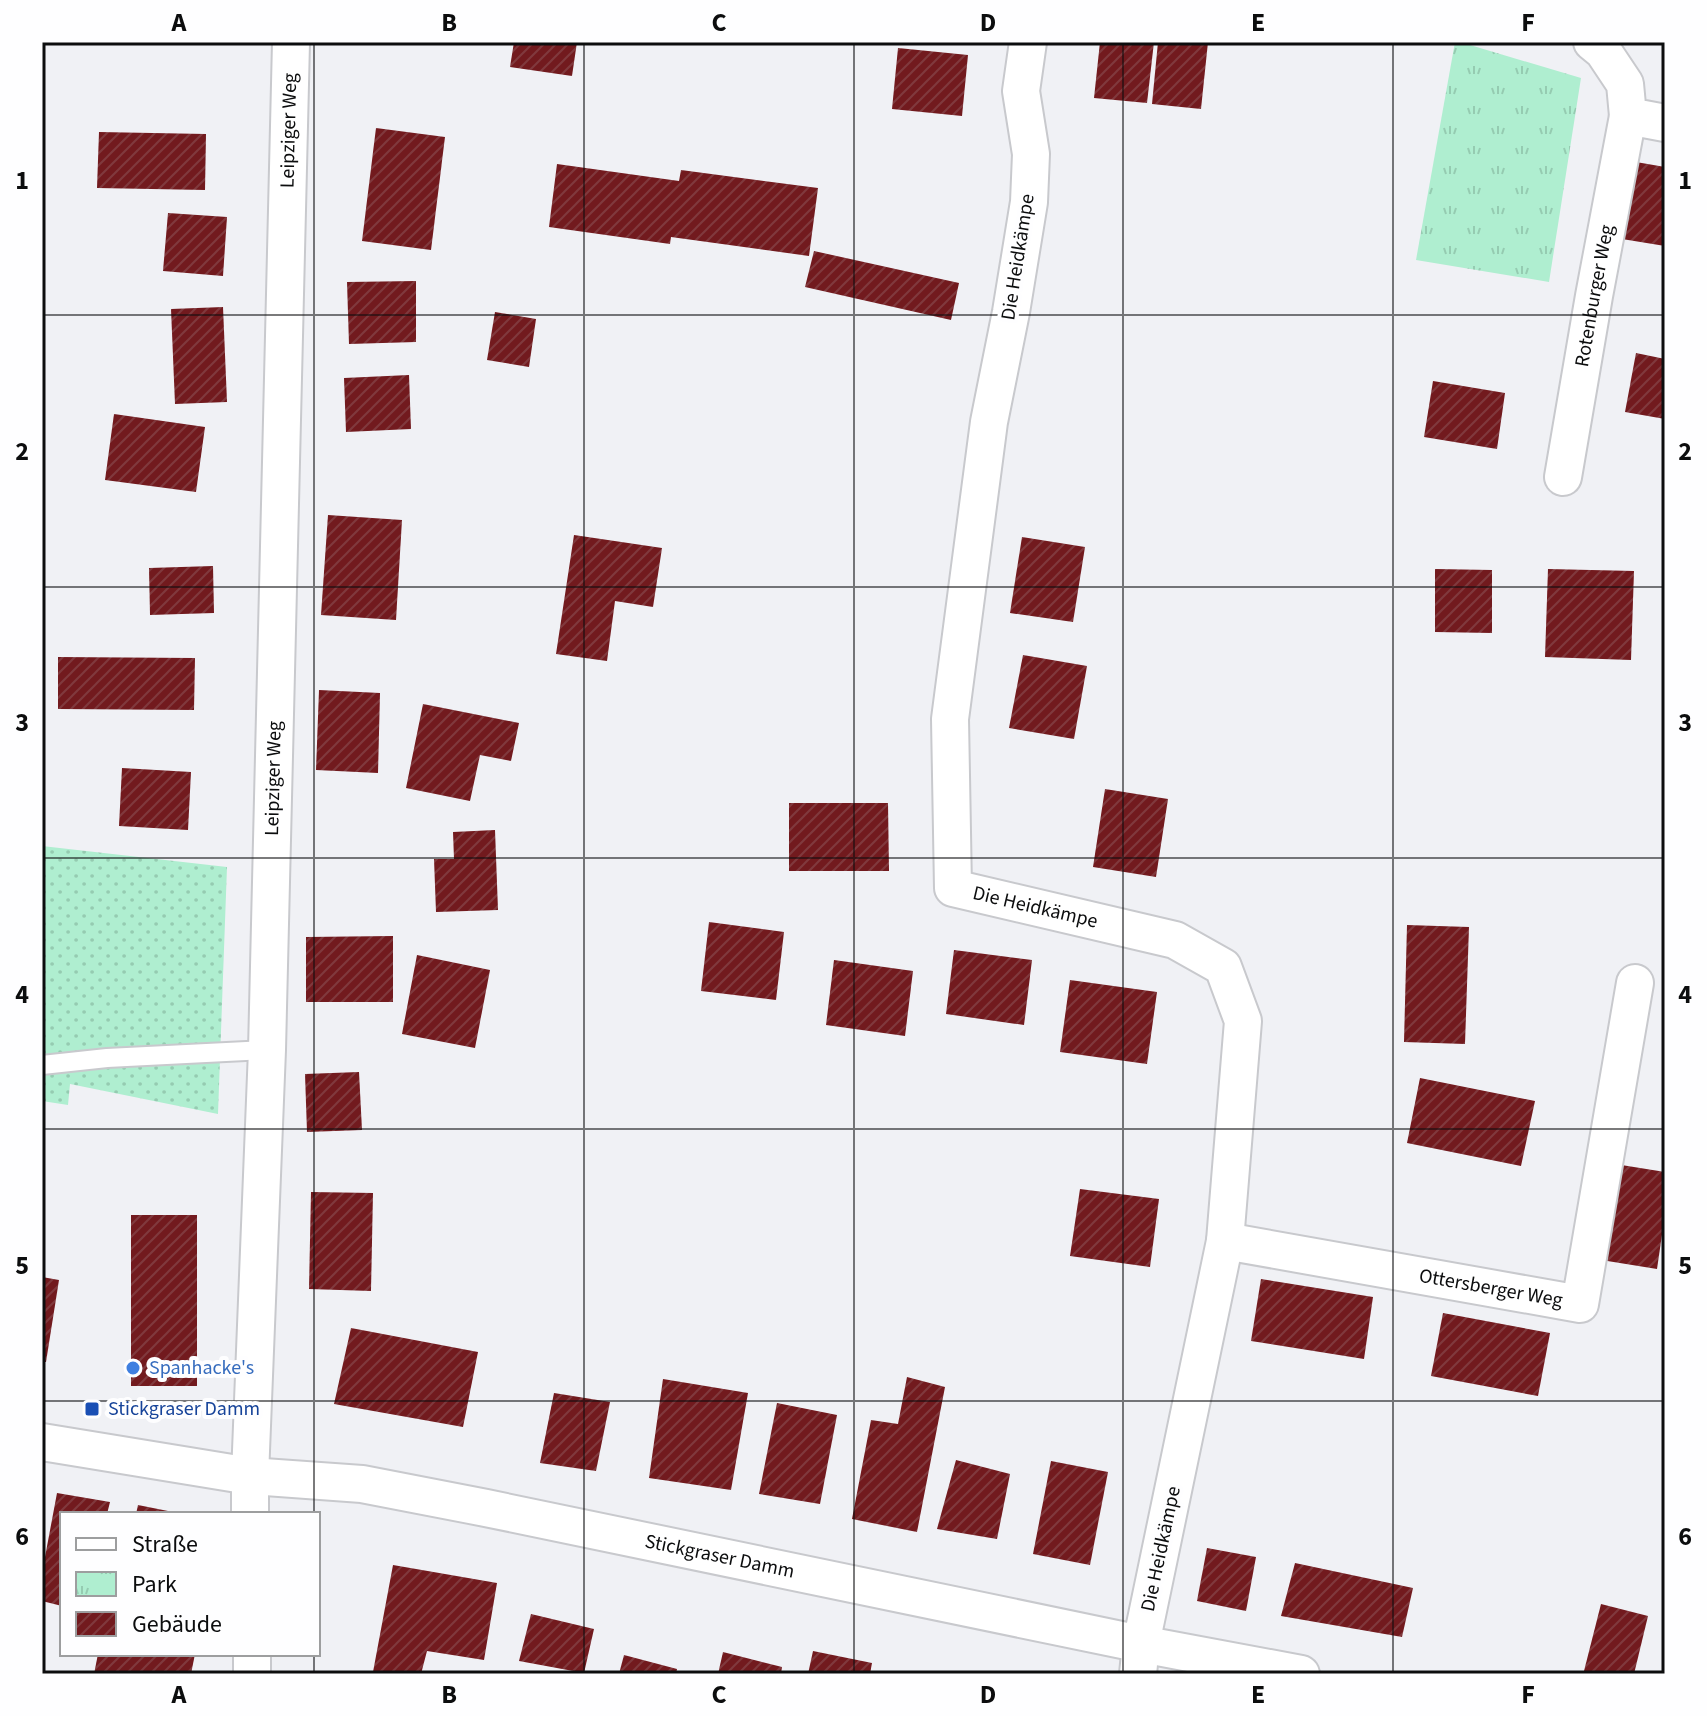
<svg xmlns="http://www.w3.org/2000/svg" width="1707" height="1716" viewBox="0 0 1707 1716" font-family="'Source Sans 3',sans-serif">
	<style>
		.grass { fill: url(#grass-dots) }
		.park { fill: url(#park-tufts) }
		.building { fill: url(#building-hatch) }
		.lines { fill: none; stroke-linecap: round; stroke-linejoin: round }
		.lane-casing { stroke: #c8c9cd; stroke-width: 22 }
		.street-casing { stroke: #c8c9cd; stroke-width: 40 }
		.lane { stroke: #fff; stroke-width: 18 }
		.street { stroke: #fff; stroke-width: 36 }
		.grid { fill: none; stroke: #0c0d0e; stroke-width: 2; stroke-opacity: 0.55 }
		.shop-dot { fill: #3f7fe0; stroke: #fefeff; stroke-width: 3 }
		.transit-dot { fill: #1a4fb4; stroke: #fefeff; stroke-width: 3 }
		.labels { text-anchor: middle; dominant-baseline: central; stroke-width: 8; stroke-linejoin: round; paint-order: stroke }
		.street-label { font-size: 20px; fill: #0c0d0e; stroke: #fefeff }
		.shop-label { font-size: 20px; fill: #366cbe; stroke: #fefeff; text-anchor: start }
		.transit-label { font-size: 20px; fill: #164399; stroke: #fefeff; text-anchor: start }
		.neatline { fill: none; stroke: #0c0d0e; stroke-width: 3 }
		.grid-label { font-size: 26px; text-anchor: middle; font-weight: bold; fill: #0c0d0e }
	</style>
	<defs>
		<pattern id="grass-dots" width="8" height="8" patternUnits="userSpaceOnUse" patternTransform="scale(2)"><rect width="8" height="8" fill="#afeed0"/><path d="M2 2h.1M6 6h.1" fill="none" stroke="#95cbb1" stroke-width="1.8" stroke-linecap="round"/></pattern>
		<pattern id="park-tufts" width="24" height="20" patternUnits="userSpaceOnUse" patternTransform="scale(2)"><rect width="24" height="20" fill="#afeed0"/><path d="M3 7l-1-3M5 7V3M7 7l1-3M15 17l-1-3M17 17v-4M19 17l1-3" fill="none" stroke="#95cbb1"/></pattern>
		<pattern id="building-hatch" width="6" height="6" patternUnits="userSpaceOnUse" patternTransform="scale(2)"><rect width="6" height="6" fill="#721a1e"/><path d="M-1 1l2-2M0 6l6-6M5 7l2-2" fill="none" stroke="#80393d"/></pattern>
	</defs>
	<rect width="100%" height="100%" fill="#f0f1f5"/>
	<path class="grass" d="M 42,846 L 227,867 L 218,1114 L 70,1084 L 68,1105 L 42,1101 Z"/>
	<path class="park" d="M 1455,42 L 1460,42 L 1581,78 L 1549,282 L 1416,260 Z"/>
	<g class="building">
		<path d="M 514,42 L 577,42 L 572,76 L 510,67 Z"/>
		<path d="M 1100,42 L 1154,42 L 1147,103 L 1094,98 Z"/>
		<path d="M 1158,42 L 1208,42 L 1201,109 L 1152,104 Z"/>
		<path d="M 898,48 L 968,55 L 962,116 L 892,109 Z"/>
		<path d="M 376,128 L 445,137 L 431,250 L 362,241 Z"/>
		<path d="M 99,132 L 206,134 L 205,190 L 97,188 Z"/>
		<path d="M 1636,162 L 1665,167 L 1665,246 L 1622,239 Z"/>
		<path d="M 557,164 L 679,181 L 681,170 L 818,188 L 809,256 L 671,237 L 670,244 L 549,227 Z"/>
		<path d="M 168,213 L 227,217 L 223,276 L 163,271 Z"/>
		<path d="M 814,251 L 959,283 L 951,320 L 805,287 Z"/>
		<path d="M 416,281 L 416,342 L 349,344 L 347,282 Z"/>
		<path d="M 223,307 L 227,402 L 175,404 L 171,309 Z"/>
		<path d="M 495,312 L 536,319 L 529,367 L 487,360 Z"/>
		<path d="M 1636,353 L 1665,359 L 1665,419 L 1625,412 Z"/>
		<path d="M 409,375 L 411,429 L 346,432 L 344,378 Z"/>
		<path d="M 1433,381 L 1505,393 L 1497,449 L 1424,437 Z"/>
		<path d="M 114,414 L 205,427 L 196,492 L 105,480 Z"/>
		<path d="M 328,515 L 402,520 L 396,620 L 321,615 Z"/>
		<path d="M 574,535 L 662,548 L 653,607 L 615,601 L 607,661 L 556,654 Z"/>
		<path d="M 1022,537 L 1085,547 L 1073,622 L 1010,613 Z"/>
		<path d="M 213,566 L 214,613 L 150,615 L 149,568 Z"/>
		<path d="M 1435,569 L 1492,570 L 1492,633 L 1435,632 Z"/>
		<path d="M 1548,569 L 1634,571 L 1631,660 L 1545,657 Z"/>
		<path d="M 1023,655 L 1087,666 L 1074,739 L 1009,728 Z"/>
		<path d="M 58,657 L 195,658 L 194,710 L 58,709 Z"/>
		<path d="M 319,690 L 380,693 L 378,773 L 316,770 Z"/>
		<path d="M 423,704 L 519,723 L 511,761 L 480,755 L 470,801 L 406,788 Z"/>
		<path d="M 122,768 L 191,772 L 188,830 L 119,826 Z"/>
		<path d="M 1105,789 L 1168,799 L 1156,877 L 1093,867 Z"/>
		<path d="M 789,803 L 888,803 L 889,871 L 789,871 Z"/>
		<path d="M 495,830 L 498,910 L 436,912 L 434,859 L 454,859 L 453,832 Z"/>
		<path d="M 709,922 L 784,932 L 776,1000 L 701,991 Z"/>
		<path d="M 1407,925 L 1469,927 L 1465,1044 L 1404,1042 Z"/>
		<path d="M 393,936 L 393,1002 L 306,1002 L 306,937 Z"/>
		<path d="M 954,950 L 1032,960 L 1024,1025 L 946,1014 Z"/>
		<path d="M 417,955 L 490,970 L 475,1048 L 402,1034 Z"/>
		<path d="M 834,960 L 913,971 L 905,1036 L 826,1025 Z"/>
		<path d="M 1070,980 L 1157,992 L 1147,1064 L 1060,1052 Z"/>
		<path d="M 359,1072 L 362,1130 L 307,1132 L 305,1074 Z"/>
		<path d="M 1420,1078 L 1535,1101 L 1521,1166 L 1407,1143 Z"/>
		<path d="M 1609,1163 L 1665,1172 L 1665,1214 L 1657,1269 L 1595,1259 Z"/>
		<path d="M 1080,1189 L 1159,1199 L 1150,1267 L 1070,1256 Z"/>
		<path d="M 311,1192 L 373,1193 L 371,1291 L 309,1289 Z"/>
		<rect x="131" y="1215" width="66" height="171"/>
		<path d="M 42,1277 L 59,1280 L 46,1362 L 42,1362 Z"/>
		<path d="M 1261,1279 L 1373,1297 L 1364,1359 L 1251,1341 Z"/>
		<path d="M 1443,1313 L 1550,1333 L 1538,1396 L 1431,1376 Z"/>
		<path d="M 351,1328 L 478,1352 L 463,1427 L 334,1404 Z"/>
		<path d="M 907,1377 L 945,1387 L 917,1532 L 852,1519 L 871,1420 L 898,1424 Z"/>
		<path d="M 663,1379 L 748,1393 L 731,1490 L 649,1478 Z"/>
		<path d="M 554,1393 L 610,1402 L 596,1471 L 540,1463 Z"/>
		<path d="M 777,1403 L 837,1415 L 820,1504 L 759,1494 Z"/>
		<path d="M 956,1460 L 1010,1474 L 997,1539 L 937,1529 Z"/>
		<path d="M 1051,1461 L 1108,1472 L 1090,1565 L 1033,1554 Z"/>
		<path d="M 57,1493 L 110,1502 L 107,1514 L 62,1514 L 62,1606 L 42,1601 L 42,1573 Z"/>
		<path d="M 138,1505 L 178,1513 L 178,1514 L 136,1514 Z"/>
		<path d="M 1207,1548 L 1256,1557 L 1246,1611 L 1197,1601 Z"/>
		<path d="M 1295,1563 L 1413,1588 L 1402,1637 L 1281,1616 Z"/>
		<path d="M 393,1565 L 497,1583 L 484,1660 L 427,1651 L 421,1674 L 382,1674 L 373,1672 Z"/>
		<path d="M 1601,1604 L 1648,1616 L 1634,1674 L 1605,1674 L 1584,1671 Z"/>
		<path d="M 531,1614 L 594,1629 L 584,1673 L 519,1661 Z"/>
		<path d="M 813,1651 L 872,1663 L 870,1674 L 808,1674 Z"/>
		<path d="M 723,1652 L 782,1667 L 781,1674 L 718,1674 Z"/>
		<path d="M 98,1654 L 195,1654 L 191,1674 L 94,1674 Z"/>
		<path d="M 624,1655 L 677,1669 L 676,1674 L 619,1674 Z"/>
	</g>
	<g class="lines">
		<defs>
			<path id="lane" d="M 42,1065 L 107,1058 L 267,1050"/>
			<g id="street">
				<path id="s1" d="M 1028,42 L 1021,91 L 1031,154 L 1029,202 L 1011,312 L 989,422 L 950,719 L 953,888 L 1175,940 L 1223,967 L 1243,1021 L 1225,1241 L 1141,1644 L 1138,1674"/>
				<path d="M 1592,42 L 1603,51 L 1625,84 L 1628,116 L 1665,123"/>
				<path id="s2" d="M 1563,477 L 1594,296 L 1628,116"/>
				<path id="s3" d="M 1225,1241 L 1580,1304 L 1635,983"/>
				<path id="s4" d="M 42,1442 L 250,1476 L 362,1484 L 486,1508 L 1141,1644 L 1301,1674"/>
				<path id="s5" d="M 250,1514 L 250,1476 L 267,1050 L 291,42"/>
				<path d="M 252,1674 L 252,1654"/>
			</g>
		</defs>
		<use href="#lane" class="lane-casing"/>
		<use href="#street" class="street-casing"/>
		<use href="#lane" class="lane"/>
		<use href="#street" class="street"/>
	</g>
	<path class="grid" d="M 314,42 L 314,1514M 584,42 L 584,1674M 854,42 L 854,1674M 1123,42 L 1123,1674M 1393,42 L 1393,1674M 42,315 L 1665,315M 42,587 L 1665,587M 42,858 L 1665,858M 42,1129 L 1665,1129M 42,1401 L 1665,1401M 314,1654 L 314,1674"/>
	<circle class="shop-dot" cx="133" cy="1368" r="8"/>
	<rect class="transit-dot" x="84" y="1401" width="16" height="16" rx="4"/>
	<g class="labels">
		<g class="street-label">
			<text stroke="none"><textPath href="#s5" startOffset="1384">Leipziger Weg</textPath></text>
			<text transform="translate(1018 257) rotate(-81)">Die Heidkämpe</text>
			<text stroke="none"><textPath href="#s2" startOffset="184">Rotenburger Weg</textPath></text>
			<text stroke="none"><textPath href="#s5" startOffset="736">Leipziger Weg</textPath></text>
			<text stroke="none"><textPath href="#s1" startOffset="938">Die Heidkämpe</textPath></text>
			<text stroke="none"><textPath href="#s3" startOffset="270">Ottersberger Weg</textPath></text>
			<text transform="translate(1161 1549) rotate(-78)">Die Heidkämpe</text>
			<text stroke="none"><textPath href="#s4" startOffset="688">Stickgraser Damm</textPath></text>
		</g>
		<g class="shop-label">
			<text x="149" y="1368">Spanhacke's</text>
		</g>
		<g class="transit-label">
			<text x="108" y="1409">Stickgraser Damm</text>
		</g>
	</g>
	<rect width="1707" height="1716" fill="none" stroke="#fefeff" stroke-width="88"/>
	<rect x="60" y="1512" width="260" height="144" fill="#fefeff" stroke="#9d9e9f" stroke-width="2"/>
	<rect x="76" y="1538" width="40" height="12" fill="#ffffff" stroke="#9d9e9f" stroke-width="2"/>
	<text x="132" y="1552" font-size="24" fill="#0c0d0e">Straße</text>
	<rect x="76" y="1572" width="40" height="24" fill="url(#park-tufts)" stroke="#9d9e9f" stroke-width="2"/>
	<text x="132" y="1592" font-size="24" fill="#0c0d0e">Park</text>
	<rect x="76" y="1612" width="40" height="24" fill="url(#building-hatch)" stroke="#9d9e9f" stroke-width="2"/>
	<text x="132" y="1632" font-size="24" fill="#0c0d0e">Gebäude</text>
	<rect x="44" y="44" width="1619" height="1628" class="neatline"/>
	<g class="grid-label">
		<text x="179" y="31">A</text>
		<text x="449" y="31">B</text>
		<text x="719" y="31">C</text>
		<text x="988" y="31">D</text>
		<text x="1258" y="31">E</text>
		<text x="1528" y="31">F</text>
		<text x="22" y="189">1</text>
		<text x="1685" y="189">1</text>
		<text x="22" y="460">2</text>
		<text x="1685" y="460">2</text>
		<text x="22" y="731">3</text>
		<text x="1685" y="731">3</text>
		<text x="22" y="1003">4</text>
		<text x="1685" y="1003">4</text>
		<text x="22" y="1274">5</text>
		<text x="1685" y="1274">5</text>
		<text x="22" y="1545">6</text>
		<text x="1685" y="1545">6</text>
		<text x="179" y="1703">A</text>
		<text x="449" y="1703">B</text>
		<text x="719" y="1703">C</text>
		<text x="988" y="1703">D</text>
		<text x="1258" y="1703">E</text>
		<text x="1528" y="1703">F</text>
	</g>
</svg>
